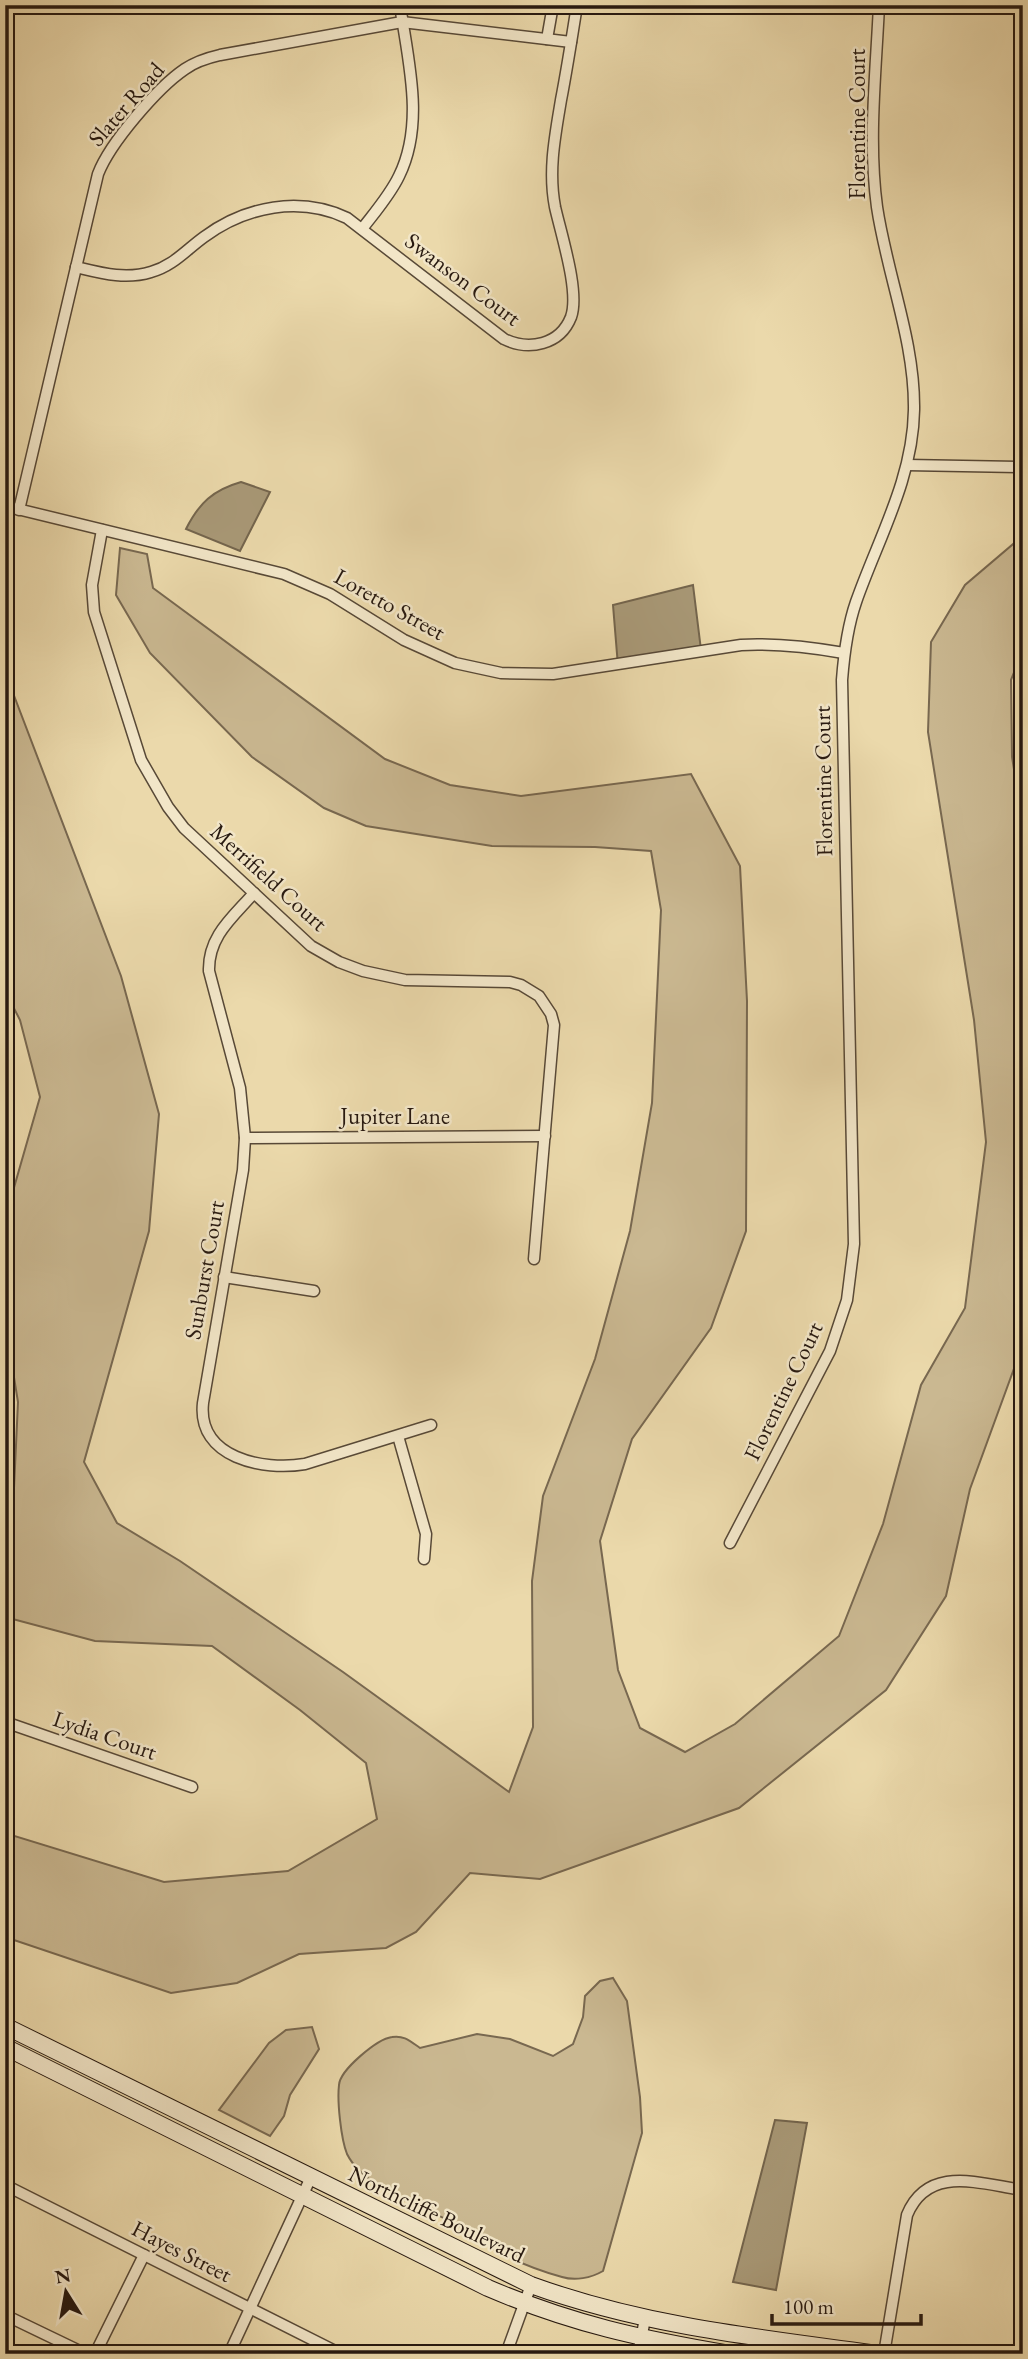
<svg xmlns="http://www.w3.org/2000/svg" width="1028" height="2359" viewBox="0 0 1028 2359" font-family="'EB Garamond',serif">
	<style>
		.green { fill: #cab891; stroke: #786850; stroke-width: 2 }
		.water { fill: #a89876; stroke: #74654d; stroke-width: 2 }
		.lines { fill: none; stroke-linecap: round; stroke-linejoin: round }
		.minor-casing { stroke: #584937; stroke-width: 13 }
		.secondary-casing { stroke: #271910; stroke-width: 18 }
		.minor { stroke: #f2e6c8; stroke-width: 10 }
		.secondary { stroke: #f2e6c8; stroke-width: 16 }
		.labels { text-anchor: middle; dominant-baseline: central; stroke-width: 5; stroke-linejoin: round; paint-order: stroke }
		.street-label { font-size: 23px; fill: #271910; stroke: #f2e6c8 }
	</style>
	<rect width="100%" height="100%" fill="#ebd9ab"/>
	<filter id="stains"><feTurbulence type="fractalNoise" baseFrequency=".00286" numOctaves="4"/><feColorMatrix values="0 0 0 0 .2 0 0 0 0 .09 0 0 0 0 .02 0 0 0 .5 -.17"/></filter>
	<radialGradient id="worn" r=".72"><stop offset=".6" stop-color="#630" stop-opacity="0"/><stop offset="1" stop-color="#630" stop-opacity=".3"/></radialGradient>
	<g class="green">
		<path d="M 1019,539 L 1023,539 L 1023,650 L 1011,680 L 1012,757 L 1023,824 L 1023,1344 L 970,1489 L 946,1596 L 886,1690 L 739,1808 L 540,1879 L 470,1873 L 416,1932 L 386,1948 L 299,1954 L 237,1983 L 171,1993 L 5,1937 L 5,1833 L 164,1882 L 288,1871 L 377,1819 L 366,1763 L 300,1710 L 212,1646 L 95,1641 L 5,1617 L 5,1527 L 14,1488 L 18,1402 L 5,1322 L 5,1219 L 40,1097 L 20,1020 L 5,991 L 5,672 L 121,976 L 159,1114 L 149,1231 L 84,1462 L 117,1523 L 180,1561 L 343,1672 L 509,1792 L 533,1727 L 532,1581 L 543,1496 L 595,1359 L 630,1231 L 652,1103 L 661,910 L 651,851 L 595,847 L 492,846 L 366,826 L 324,808 L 252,757 L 150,653 L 116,595 L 120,548 L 147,554 L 153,588 L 385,759 L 450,785 L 521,796 L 691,774 L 740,866 L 747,1001 L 746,1231 L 711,1328 L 632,1439 L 600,1541 L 618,1670 L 640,1728 L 685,1752 L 735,1724 L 839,1636 L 883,1524 L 921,1385 L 965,1308 L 986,1142 L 974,1020 L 928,732 L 931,642 L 965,585 Z"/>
		<path d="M 613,1978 L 627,2001 L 640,2097 L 642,2133 L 603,2271 C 591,2278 575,2281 562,2277 C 543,2272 520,2263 502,2254 C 486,2246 473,2233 458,2225 C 424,2207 365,2190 347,2154 C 341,2139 337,2101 339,2085 C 340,2070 377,2039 392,2037 C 404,2035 410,2041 420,2048 L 477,2034 L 510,2039 L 553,2056 L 573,2044 L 583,2017 L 585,1996 L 600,1981 Z"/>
		<path d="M 312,2027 L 319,2049 L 290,2095 L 284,2116 L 270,2136 L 219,2110 L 269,2043 L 286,2030 Z"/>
	</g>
	<g class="water">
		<path d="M 241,482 L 270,492 L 240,551 L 186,529 C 199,503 213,490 241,482 Z"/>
		<path d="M 693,585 L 701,650 L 618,666 L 613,605 Z"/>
		<path d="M 775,2120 L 807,2123 L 776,2290 L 733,2282 Z"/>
	</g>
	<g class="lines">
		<defs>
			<g id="minor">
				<path d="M 547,39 L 553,5"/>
				<path d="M 362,229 C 375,212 390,195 399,176 C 425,123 408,61 400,5"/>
				<path d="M 76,267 C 101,273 125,280 151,272 C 173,266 186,250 204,237 C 246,206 300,196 347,218 L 504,339 C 529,351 560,345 571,317 C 580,292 561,234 555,207 C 548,171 555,136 561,100 C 567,69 572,37 577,5"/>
				<path d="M 907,465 L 1023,467"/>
				<path d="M 5,506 L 284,574 L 330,594 L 404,640 L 455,663 L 501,673 L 553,674 L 741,645 C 776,643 809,647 844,653"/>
				<path d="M 19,510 L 98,174 C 110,143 157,88 185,69 C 195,62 207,58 220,55 L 402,22 L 571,42"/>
				<path d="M 102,530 L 92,585 L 94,612 L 141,760 L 168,807 L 184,828 L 311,946 L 339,962 L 363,971 L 405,980 L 510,982 L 521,985 L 539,996 L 551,1014 L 554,1025 L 534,1259"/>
				<path d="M 254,893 C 233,917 208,936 209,971 L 240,1088 L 245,1138 L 243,1170 L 203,1403 C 197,1458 263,1471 305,1464 L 431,1425"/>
				<path d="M 245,1138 L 545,1136"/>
				<path d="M 224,1277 L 314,1291"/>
				<path d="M 398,1436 L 426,1534 L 424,1559"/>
				<path d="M 730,1543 L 830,1351 L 847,1300 L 854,1244 L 842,680 C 844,654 847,628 856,602 C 878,539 913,479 914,410 C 915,341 887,275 877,207 C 868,141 876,72 879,5"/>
				<path d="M 5,1722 L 192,1787"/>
				<path d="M 5,2185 L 341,2354"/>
				<path d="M 5,2315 L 86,2354"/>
				<path d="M 95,2354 L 144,2255"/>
				<path d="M 229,2354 L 311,2177"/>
				<path d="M 506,2354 L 531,2285"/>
				<path d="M 638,2354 L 645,2319"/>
				<path d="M 755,2354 L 756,2338"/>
				<path d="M 884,2354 L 907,2215 C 928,2164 980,2184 1023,2190"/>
			</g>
			<g id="secondary">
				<path d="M 5,2026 L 531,2285 C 644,2326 760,2338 879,2354"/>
				<path d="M 5,2047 L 488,2288 C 572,2324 642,2339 731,2354"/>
			</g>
		</defs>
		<use href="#minor" class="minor-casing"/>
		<use href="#secondary" class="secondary-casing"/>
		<use href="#minor" class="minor"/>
		<use href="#secondary" class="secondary"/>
	</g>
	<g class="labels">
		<g class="street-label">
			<text transform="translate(126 104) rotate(-49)">Slater Road</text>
			<text transform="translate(857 124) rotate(-90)">Florentine Court</text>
			<text transform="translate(463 279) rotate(37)">Swanson Court</text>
			<text transform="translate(390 604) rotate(29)">Loretto Street</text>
			<text transform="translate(823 781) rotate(-91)">Florentine Court</text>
			<text transform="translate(269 877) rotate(42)">Merrifield Court</text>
			<text x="395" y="1116">Jupiter Lane</text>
			<text transform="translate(204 1270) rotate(-80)">Sunburst Court</text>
			<text transform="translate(783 1391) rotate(-64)">Florentine Court</text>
			<text transform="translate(105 1735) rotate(19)">Lydia Court</text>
			<text transform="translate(437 2214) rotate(26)">Northcliffe Boulevard</text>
			<text transform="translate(182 2251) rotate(27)">Hayes Street</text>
		</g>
	</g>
	<rect width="1028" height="2359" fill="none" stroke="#ebd9ab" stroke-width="28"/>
	<rect x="7" y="7" width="1014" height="2345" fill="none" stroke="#271910" stroke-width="3.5"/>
	<rect x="14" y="14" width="1000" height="2331" fill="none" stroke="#271910" stroke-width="2"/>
	<g transform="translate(66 2292) rotate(349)" stroke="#f2e6c8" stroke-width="5" paint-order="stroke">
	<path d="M0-5L12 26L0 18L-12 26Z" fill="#271910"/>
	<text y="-10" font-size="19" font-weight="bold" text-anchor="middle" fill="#271910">N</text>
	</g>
	<path d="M772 2314v10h149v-10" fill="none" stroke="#271910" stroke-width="3.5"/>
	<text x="783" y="2314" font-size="21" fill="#271910" stroke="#f2e6c8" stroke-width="5" paint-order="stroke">100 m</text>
	<rect width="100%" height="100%" filter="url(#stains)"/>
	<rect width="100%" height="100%" fill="url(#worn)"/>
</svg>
